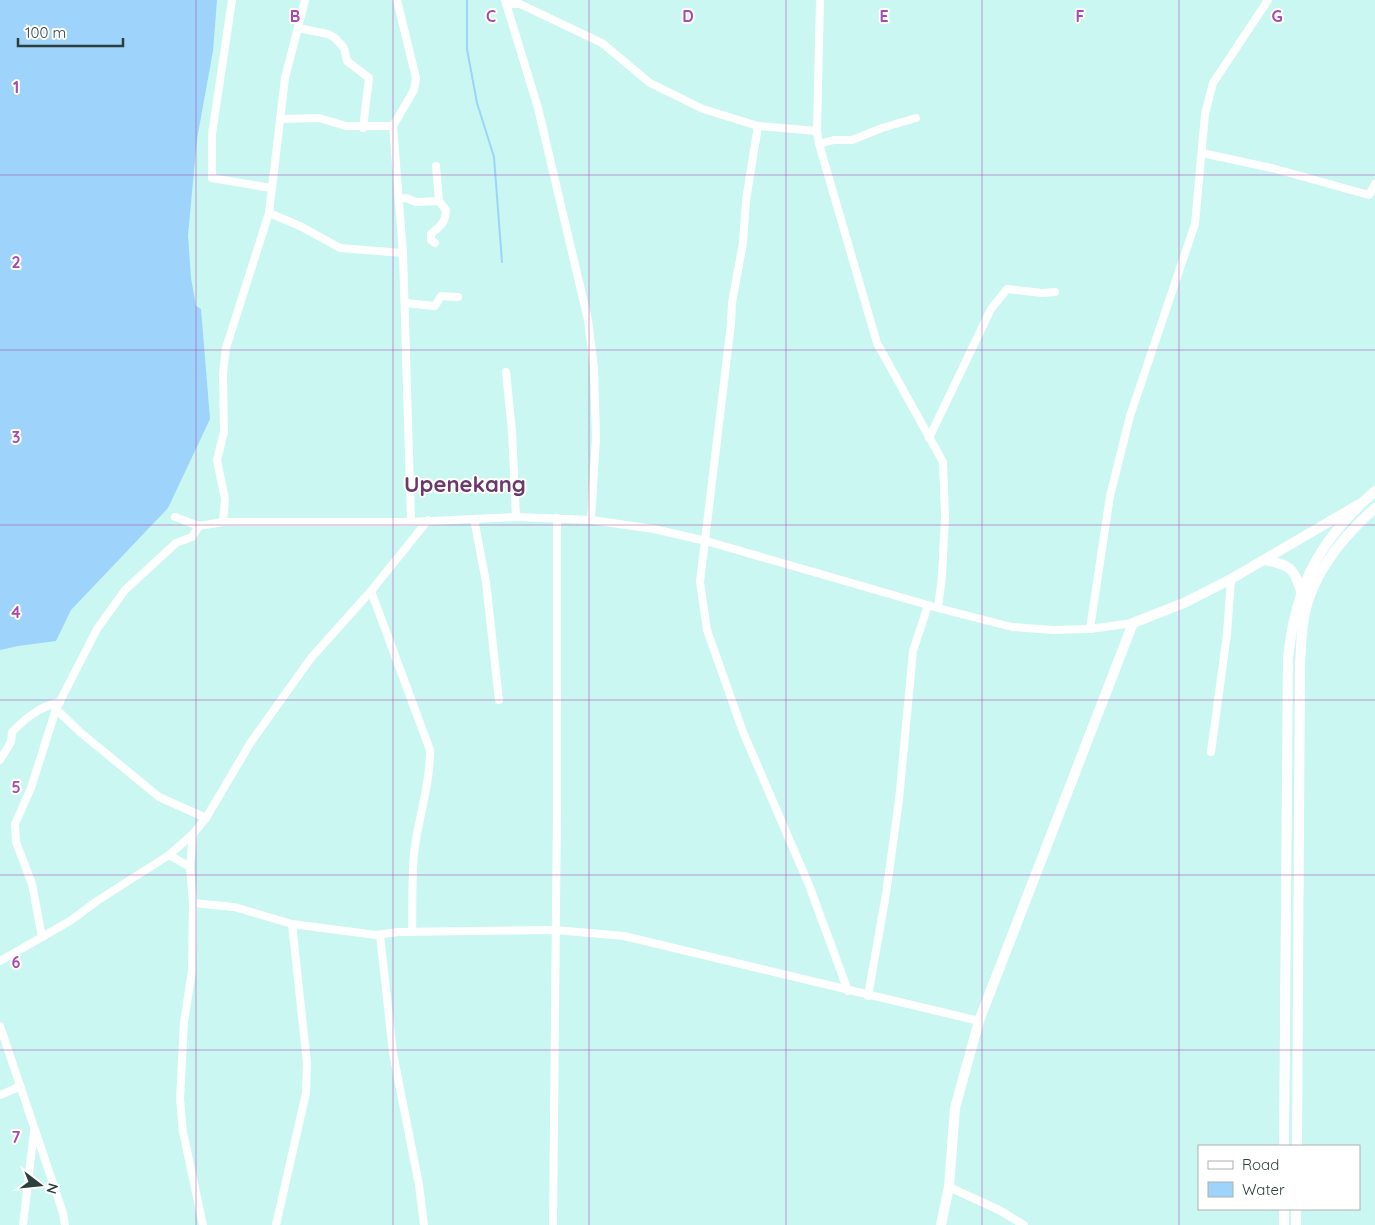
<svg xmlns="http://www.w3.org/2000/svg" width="1375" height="1225" viewBox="0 0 1375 1225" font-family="Quicksand,sans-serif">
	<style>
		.water { fill: #9ed3fb }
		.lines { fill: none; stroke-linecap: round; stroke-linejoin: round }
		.stream { stroke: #9ed3fb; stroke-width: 2 }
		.street { stroke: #fff; stroke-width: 8 }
		.secondary { stroke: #fff; stroke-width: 10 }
		.grid { fill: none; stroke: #a949b1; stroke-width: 1; stroke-opacity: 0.55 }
		.labels { text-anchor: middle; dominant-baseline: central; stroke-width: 4; stroke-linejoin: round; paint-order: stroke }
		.district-label { font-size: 22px; font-weight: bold; fill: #69396d; stroke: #fff }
		.grid-label { font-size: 16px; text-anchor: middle; font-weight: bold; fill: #a949b1; stroke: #fff; stroke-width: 4; stroke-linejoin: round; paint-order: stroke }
	</style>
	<rect width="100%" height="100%" fill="#caf7f1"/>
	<path class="water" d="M 0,0 L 217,0 L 213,51 L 197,139 L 188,235 L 191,278 L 196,306 L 201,309 L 210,419 L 168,508 L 71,610 L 56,641 L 18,646 L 0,650 Z"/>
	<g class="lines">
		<path class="stream" d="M 467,0 L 467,49 L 477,103 L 494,157 L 502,262"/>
		<g class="street">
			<path d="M 232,0 L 212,134 L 212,178 L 271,188"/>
			<path d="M 397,0 L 416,78 L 414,90 L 393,126 L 403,253 L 411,522"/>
			<path d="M 505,0 L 538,108 L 588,320 L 594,368 L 596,438 L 591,520"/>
			<path d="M 820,0 L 817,131 L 819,144 L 877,343 L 943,462 L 945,516 L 942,576 L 938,608"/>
			<path d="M 506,4 L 520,4 L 602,43 L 650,83 L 703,109 L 758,126 L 817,131"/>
			<path d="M 298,28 L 328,34 L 335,38 L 344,48 L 347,61 L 369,78 L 363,128"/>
			<path d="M 280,119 L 319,118 L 346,126 L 393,126"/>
			<path d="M 758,126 L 746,200 L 743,243 L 732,303 L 731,324 L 700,582 L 707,630 L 743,732 L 809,885 L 848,991"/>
			<path d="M 819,144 L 834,140 L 852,140 L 882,128 L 916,118"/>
			<path d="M 1202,153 L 1272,168 L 1369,195 L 1375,184"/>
			<path d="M 399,199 L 406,198 L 416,202 L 439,201 L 436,166"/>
			<path d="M 269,213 L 300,226 L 340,248 L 403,253"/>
			<path d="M 435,243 L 431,240 L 431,234 C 441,225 445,224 446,210 L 439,201"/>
			<path d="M 405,303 L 435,306 L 441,296 L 458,297"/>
			<path d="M 506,372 L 512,431 L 516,517"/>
			<path d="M 929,438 L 991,309 L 1007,289 L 1042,293 L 1055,292"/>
			<path d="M 175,517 L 199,526 L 223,522 L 411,522 L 516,517 L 591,520 L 654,529 L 706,541 L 938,608 L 1012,627 L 1053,630 L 1090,629 L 1133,623"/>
			<path d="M 474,519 L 486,582 L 499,700"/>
			<path d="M 223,522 L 225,499 L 217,460 L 224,432 L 223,374 L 226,348 L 269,213 L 285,78 L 305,0"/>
			<path d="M 371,591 L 430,750 C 430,783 420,813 415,846 C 411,874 413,903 412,932"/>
			<path d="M 1090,629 L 1110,496 L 1130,416 L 1195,224 L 1205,114 L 1213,83 L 1268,0"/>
			<path d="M 56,709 L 80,732 L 159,797 L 206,818"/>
			<path d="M 1211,752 L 1227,634 L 1231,579"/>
			<path d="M 0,760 L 11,742 L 12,732 C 27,717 39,707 60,702"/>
			<path d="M 169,855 L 190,867 L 193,903 L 192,971 L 184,1022 L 180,1099 L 183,1132 L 203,1225"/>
			<path d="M 190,867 L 193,834"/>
			<path d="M 193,903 L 234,907 L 292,924 L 376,935 L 398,932 L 555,930 L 624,936 L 979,1021"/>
			<path d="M 380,935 L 393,1053 L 419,1185 L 424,1225"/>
			<path d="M 42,937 L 32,884 L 16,842 L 15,824 L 31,788 L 56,709 L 97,629 L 125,590 L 176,543 L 192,537 L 199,526"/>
			<path d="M 0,961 L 70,921 L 97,901 L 169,855 L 193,834 L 206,818 L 251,742 L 311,658 L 371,591 L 428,520"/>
			<path d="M 868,996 L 886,894 L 899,800 L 913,651 L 928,605"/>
			<path d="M 0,1026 L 63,1213 L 65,1225"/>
			<path d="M 0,1095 L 19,1087"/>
			<path d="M 949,1187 L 999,1210 L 1024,1225"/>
			<path d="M 23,1225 L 34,1131"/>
			<path d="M 276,1225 L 306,1093 L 307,1063 L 292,924"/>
			<path d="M 553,1225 L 557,806 L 557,518"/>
		</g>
		<g class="secondary">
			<path d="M 1265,560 C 1289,565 1294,567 1301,591"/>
			<path d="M 1284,1146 L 1288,658 C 1296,584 1319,540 1375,491"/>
			<path d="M 1297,1146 L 1300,664 C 1301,652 1301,638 1303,625 C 1308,579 1341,538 1375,508"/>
			<path d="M 941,1225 L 949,1187 L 955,1108 L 979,1021 L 1133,623 L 1184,603 L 1231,579 L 1363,502"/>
			<path d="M 1284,1225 L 1284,1209"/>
			<path d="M 1296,1225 L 1296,1209"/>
		</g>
	</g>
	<path class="grid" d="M 196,0 L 196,1225M 393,0 L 393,1225M 589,0 L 589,1225M 786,0 L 786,1225M 982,0 L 982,1225M 1179,0 L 1179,1225M 0,175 L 1375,175M 0,350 L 1375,350M 0,525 L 1375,525M 0,700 L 1375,700M 0,875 L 1375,875M 0,1050 L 1375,1050"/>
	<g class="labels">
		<g class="district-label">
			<text x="465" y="484">Upenekang</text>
		</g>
	</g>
	<g class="grid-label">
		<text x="295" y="22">B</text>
		<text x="491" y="22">C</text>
		<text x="688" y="22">D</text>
		<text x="884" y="22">E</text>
		<text x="1080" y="22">F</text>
		<text x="1277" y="22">G</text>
		<text x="16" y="93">1</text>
		<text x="16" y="268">2</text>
		<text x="16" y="443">3</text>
		<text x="16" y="618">4</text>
		<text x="16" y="793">5</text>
		<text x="16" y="968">6</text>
		<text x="16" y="1143">7</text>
	</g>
	<rect x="1198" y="1145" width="162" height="65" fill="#ffffff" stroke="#abb2b1"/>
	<rect x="1208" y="1161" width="25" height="8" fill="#ffffff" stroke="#abb2b1"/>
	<text x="1242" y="1170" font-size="15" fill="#2d3f3c">Road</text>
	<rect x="1208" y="1182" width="25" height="15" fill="#9ed3fb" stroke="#abb2b1"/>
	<text x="1242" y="1195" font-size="15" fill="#2d3f3c">Water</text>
	<g transform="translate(40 1185) rotate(106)" stroke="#ffffff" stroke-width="4" paint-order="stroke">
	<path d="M0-4L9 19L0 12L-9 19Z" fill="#2d3f3c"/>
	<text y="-8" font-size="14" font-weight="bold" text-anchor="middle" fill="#2d3f3c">N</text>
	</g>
	<path d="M18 38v8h105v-8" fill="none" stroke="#2d3f3c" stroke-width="2.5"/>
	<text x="25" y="38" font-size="15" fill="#2d3f3c" stroke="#ffffff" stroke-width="4" paint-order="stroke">100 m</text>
</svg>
